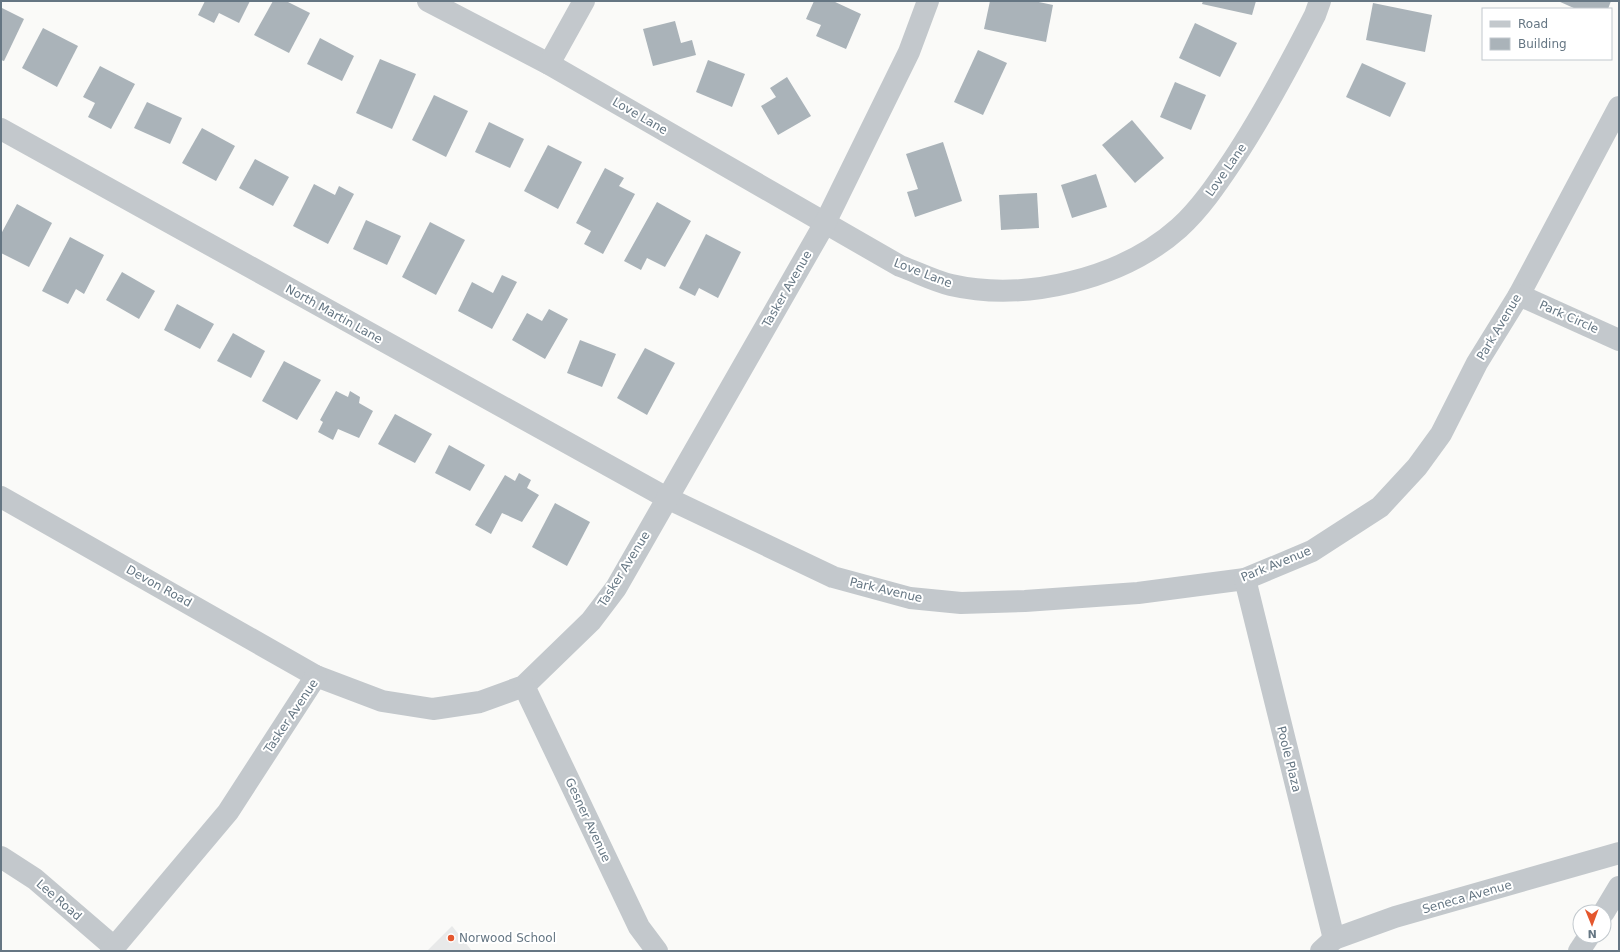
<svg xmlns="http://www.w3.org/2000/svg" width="1620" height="952" viewBox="0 0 1620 952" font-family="'DejaVu Sans',sans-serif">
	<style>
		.built { fill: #e8e9e9 }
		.building { fill: #aab3b9 }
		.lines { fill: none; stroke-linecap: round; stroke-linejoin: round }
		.minor { stroke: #c3c8cc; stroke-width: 22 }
		.poi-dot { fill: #e4572e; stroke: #fff; stroke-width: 1.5 }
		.labels { text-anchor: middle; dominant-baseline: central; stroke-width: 4; stroke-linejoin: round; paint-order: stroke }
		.street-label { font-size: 12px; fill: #657683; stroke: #fff }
		.poi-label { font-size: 12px; fill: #657683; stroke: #fff; text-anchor: start }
	</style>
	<rect width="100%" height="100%" fill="#fafaf8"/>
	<path class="built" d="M 452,926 L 472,951 L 427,951 Z"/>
	<g class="building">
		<path d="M 205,1 L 250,1 L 239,23 L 219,13 L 214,23 L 198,15 Z"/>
		<path d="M 273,1 L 286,1 L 310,13 L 289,53 L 254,35 Z"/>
		<path d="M 814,1 L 833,1 L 861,14 L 846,49 L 816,36 L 821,25 L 806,19 Z"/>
		<path d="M 990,1 L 1034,1 L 1053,5 L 1046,42 L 984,29 Z"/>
		<path d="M 1203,1 L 1256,1 L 1252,15 L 1202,4 Z"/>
		<path d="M 1558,1 L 1611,1 L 1608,9 L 1576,9 Z"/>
		<path d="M 1373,3 L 1432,15 L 1425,52 L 1366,40 Z"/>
		<path d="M 2,8 L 24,19 L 4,61 L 1,60 Z"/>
		<path d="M 675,21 L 681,43 L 692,40 L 696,55 L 653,66 L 643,29 Z"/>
		<path d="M 1195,23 L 1237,43 L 1220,77 L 1179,58 Z"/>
		<path d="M 43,28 L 78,46 L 57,87 L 22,68 Z"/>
		<path d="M 320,38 L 354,56 L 342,81 L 307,64 Z"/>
		<path d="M 978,50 L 1007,63 L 983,115 L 954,102 Z"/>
		<path d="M 380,59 L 416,74 L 392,129 L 356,113 Z"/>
		<path d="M 708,60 L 745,74 L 732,107 L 696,92 Z"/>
		<path d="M 1362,63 L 1406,83 L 1390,117 L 1346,97 Z"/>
		<path d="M 100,66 L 135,84 L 111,129 L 88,117 L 95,103 L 83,97 Z"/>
		<path d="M 787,77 L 811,116 L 778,135 L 761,106 L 776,97 L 770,88 Z"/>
		<path d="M 1175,82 L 1206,95 L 1191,130 L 1160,117 Z"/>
		<path d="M 434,95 L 468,111 L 446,157 L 412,140 Z"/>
		<path d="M 147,102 L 182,118 L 170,144 L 134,128 Z"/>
		<path d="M 1132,120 L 1164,158 L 1135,183 L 1102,145 Z"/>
		<path d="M 489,122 L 524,139 L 510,168 L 475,152 Z"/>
		<path d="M 202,128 L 235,146 L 216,181 L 182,163 Z"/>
		<path d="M 943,142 L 962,201 L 915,217 L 907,192 L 918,189 L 906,154 Z"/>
		<path d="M 548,145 L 582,162 L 558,209 L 524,191 Z"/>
		<path d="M 255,159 L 289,177 L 273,206 L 239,188 Z"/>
		<path d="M 605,168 L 624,178 L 619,186 L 635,194 L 603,254 L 584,244 L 591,231 L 576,223 Z"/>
		<path d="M 1096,174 L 1107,207 L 1072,218 L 1061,185 Z"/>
		<path d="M 314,184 L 335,195 L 339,186 L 354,194 L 328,244 L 293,226 Z"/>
		<path d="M 1037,193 L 1039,228 L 1001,230 L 999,195 Z"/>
		<path d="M 657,202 L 691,221 L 665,267 L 647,258 L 641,270 L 624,261 Z"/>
		<path d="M 17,204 L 52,223 L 29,267 L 1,253 L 1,234 Z"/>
		<path d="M 366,220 L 401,236 L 387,265 L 353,249 Z"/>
		<path d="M 430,222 L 465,240 L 436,295 L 402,277 Z"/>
		<path d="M 706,234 L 741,252 L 718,298 L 699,288 L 695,296 L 679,288 Z"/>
		<path d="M 70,237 L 104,255 L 84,294 L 76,289 L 68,304 L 42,291 Z"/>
		<path d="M 122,272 L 155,291 L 139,319 L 106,300 Z"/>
		<path d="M 502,275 L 517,282 L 492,329 L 458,311 L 472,282 L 493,293 Z"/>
		<path d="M 177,304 L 214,324 L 200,349 L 164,330 Z"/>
		<path d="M 549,309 L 568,319 L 545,359 L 512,340 L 527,313 L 542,321 Z"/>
		<path d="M 233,333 L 265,351 L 251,378 L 217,361 Z"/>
		<path d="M 580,340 L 616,354 L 602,387 L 567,373 Z"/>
		<path d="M 645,348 L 675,363 L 647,415 L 617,398 Z"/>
		<path d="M 284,361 L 321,380 L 297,420 L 262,401 Z"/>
		<path d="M 336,391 L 348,397 L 350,391 L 360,397 L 359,403 L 373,411 L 359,438 L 338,429 L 333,440 L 318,432 L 323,422 L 320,420 Z"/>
		<path d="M 395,414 L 432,434 L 415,463 L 378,444 Z"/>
		<path d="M 449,445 L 485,465 L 470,491 L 435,473 Z"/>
		<path d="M 519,473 L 531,480 L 527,488 L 539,495 L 522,522 L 502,513 L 491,534 L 475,525 L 505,475 L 515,481 Z"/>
		<path d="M 555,503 L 590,522 L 567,566 L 532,547 Z"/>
	</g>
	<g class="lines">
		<g class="minor">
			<path d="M 428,1 L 549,64 L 900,266 C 917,272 934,281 951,285 C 1025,302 1122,279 1179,228 C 1200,209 1217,184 1233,160 C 1264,113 1290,64 1315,15 L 1320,1"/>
			<path d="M 549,64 L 584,1"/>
			<path d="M 1,129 L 667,498 L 833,577 L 910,598 L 961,603 L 1025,601 L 1138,593 L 1245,579 L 1312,551 L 1380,507 L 1417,467 L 1441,434 L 1477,363 L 1519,295 L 1619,107"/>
			<path d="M 1519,295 L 1619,340"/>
			<path d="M 1,497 L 316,676 L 382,701 L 433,709 L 480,702 L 524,686 L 591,621 L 616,588 L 825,223 L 909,52 L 928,1"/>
			<path d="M 1245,579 L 1334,939"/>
			<path d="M 524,686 L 639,927 L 657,951"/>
			<path d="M 1,857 L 35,879 L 114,947"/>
			<path d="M 1604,912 L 1619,887"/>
			<path d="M 111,951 L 228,812 L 316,676"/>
			<path d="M 1321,951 L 1334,939 L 1395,917 L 1619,853"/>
			<path d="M 1579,951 L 1589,936"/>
		</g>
	</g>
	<circle class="poi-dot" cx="451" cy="938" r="4"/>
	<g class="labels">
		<g class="street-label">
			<text transform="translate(640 116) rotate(30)">Love Lane</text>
			<text transform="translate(1226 170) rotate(-55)">Love Lane</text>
			<text transform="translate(923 273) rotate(21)">Love Lane</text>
			<text transform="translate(787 289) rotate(-60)">Tasker Avenue</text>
			<text transform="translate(334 314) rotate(29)">North Martin Lane</text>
			<text transform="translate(1569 317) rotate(24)">Park Circle</text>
			<text transform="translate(1499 327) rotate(-59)">Park Avenue</text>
			<text transform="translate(1276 564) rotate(-22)">Park Avenue</text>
			<text transform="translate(624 569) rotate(-58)">Tasker Avenue</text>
			<text transform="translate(159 586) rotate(29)">Devon Road</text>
			<text transform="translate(886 590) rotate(13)">Park Avenue</text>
			<text transform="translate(291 716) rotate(-56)">Tasker Avenue</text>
			<text transform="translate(1289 759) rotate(76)">Poole Plaza</text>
			<text transform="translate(588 820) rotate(65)">Gesner Avenue</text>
			<text transform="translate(1467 897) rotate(-16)">Seneca Avenue</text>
			<text transform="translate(59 900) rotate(41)">Lee Road</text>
		</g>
		<g class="poi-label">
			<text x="459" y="938">Norwood School</text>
		</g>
	</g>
	<rect width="1620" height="952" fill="none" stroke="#657683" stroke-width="4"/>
	<rect x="1482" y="8" width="130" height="52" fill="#ffffff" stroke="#c1c8cd"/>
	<rect x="1490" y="21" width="20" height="6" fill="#c3c8cc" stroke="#c1c8cd"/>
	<text x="1518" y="28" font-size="12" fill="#657683">Road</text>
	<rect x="1490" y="38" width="20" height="12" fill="#aab3b9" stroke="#c1c8cd"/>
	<text x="1518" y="48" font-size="12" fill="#657683">Building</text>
	<g transform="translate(1592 924) rotate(179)"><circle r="19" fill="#ffffff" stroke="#c1c8cd"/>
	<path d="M0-3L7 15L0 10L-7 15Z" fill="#e4572e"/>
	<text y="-6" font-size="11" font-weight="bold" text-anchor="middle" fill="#657683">N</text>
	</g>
</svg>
